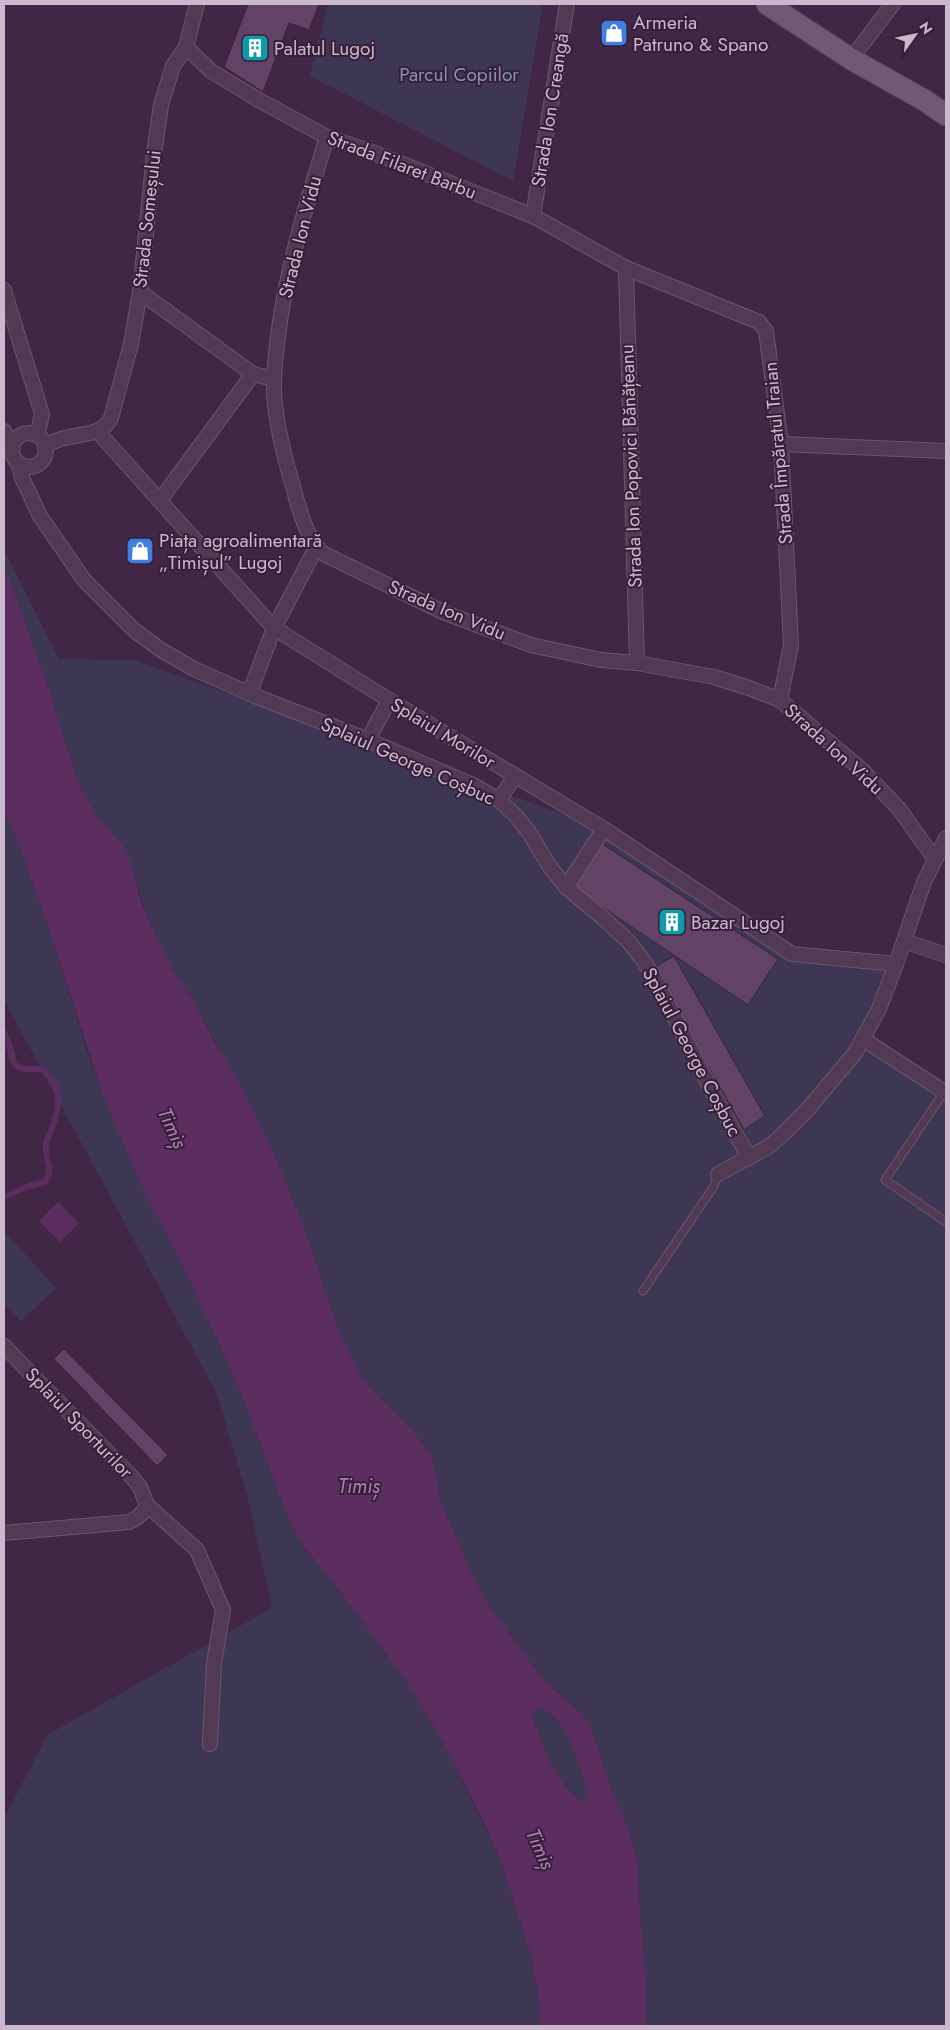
<svg xmlns="http://www.w3.org/2000/svg" width="950" height="2030" viewBox="0 0 950 2030" font-family="Jost,sans-serif">
	<style>
		.green { fill: #3e3754 }
		.water { fill: #5c2e60; fill-rule: evenodd }
		.building { fill: #624265; stroke: #39213b }
		.lines { fill: none; stroke-linecap: round; stroke-linejoin: round }
		.lane-casing { stroke: #6c566e; stroke-width: 9 }
		.street-casing { stroke: #6c566e; stroke-width: 16 }
		.primary-casing { stroke: #58415a; stroke-width: 23 }
		.lane { stroke: #523a54; stroke-width: 7 }
		.street { stroke: #523a54; stroke-width: 14 }
		.primary { stroke: #725874; stroke-width: 21 }
		.labels { text-anchor: middle; dominant-baseline: central; stroke-width: 4; stroke-linejoin: round; paint-order: stroke }
		.poi-label { font-size: 19px; fill: #ccb8cd; stroke: #371f39; text-anchor: start }
		.park-label { font-size: 19px; fill: #8496ae; stroke: #371f39 }
		.street-label { font-size: 19px; fill: #ccb8cd; stroke: #371f39 }
		.water-label { font-size: 20px; font-style: italic; fill: #b17db6; stroke: #371f39 }
	</style>
	<rect width="100%" height="100%" fill="#422645"/>
	<g class="green">
		<path d="M 328,4 L 543,4 L 513,181 L 310,76 Z"/>
		<path d="M 4,550 L 59,659 L 134,660 L 604,829 L 792,954 L 896,964 L 863,1039 L 946,1091 L 946,2026 L 646,2026 L 646,1980 L 640,1913 L 638,1864 L 631,1838 L 624,1817 L 613,1796 L 591,1727 L 572,1704 L 542,1678 L 492,1610 L 474,1578 L 441,1502 L 432,1456 L 414,1432 L 375,1394 L 363,1378 L 353,1360 L 338,1329 L 304,1227 L 275,1156 L 194,1001 L 173,970 L 151,925 L 123,846 L 96,815 L 78,783 L 50,692 L 4,564 Z"/>
		<path d="M 4,811 L 21,850 L 48,927 L 89,1056 L 143,1189 L 185,1270 L 224,1354 L 243,1398 L 271,1473 L 303,1547 L 347,1600 L 413,1691 L 449,1753 L 500,1859 L 532,1959 L 540,2008 L 539,2026 L 4,2026 L 4,1819 L 47,1735 L 272,1608 L 247,1495 L 216,1392 L 4,1000 Z"/>
		<path d="M 4,1231 L 56,1288 L 21,1321 L 4,1303 Z"/>
		<path d="M 539,1707 C 569,1718 580,1765 588,1793 L 587,1798 L 580,1801 C 556,1780 542,1748 533,1717 L 532,1712 Z"/>
	</g>
	<g class="water">
		<path d="M 4,564 L 50,692 L 78,783 L 96,815 L 123,846 L 130,862 L 140,898 L 151,925 L 173,970 L 194,1001 L 214,1041 L 242,1088 L 275,1156 L 304,1227 L 338,1329 L 353,1360 L 363,1378 L 375,1394 L 414,1432 L 432,1456 L 441,1502 L 474,1578 L 492,1610 L 542,1678 L 583,1715 L 591,1727 L 613,1796 L 624,1817 L 631,1838 L 638,1864 L 640,1913 L 646,1980 L 646,2026 L 539,2026 L 540,2008 L 532,1959 L 500,1859 L 483,1821 L 449,1753 L 413,1691 L 347,1600 L 303,1546 L 288,1517 L 243,1398 L 224,1354 L 185,1270 L 143,1189 L 105,1100 L 48,927 L 21,850 L 4,811 ZM 539,1707 C 568,1718 580,1765 588,1793 L 587,1798 L 580,1801 C 556,1780 542,1748 533,1717 L 532,1712 Z"/>
		<path d="M 4,1026 L 12,1043 L 17,1063 L 25,1066 L 43,1066 C 63,1083 65,1100 56,1125 C 54,1133 49,1140 49,1148 C 48,1165 58,1166 47,1185 L 26,1190 L 4,1200 L 4,1194 L 25,1184 L 43,1180 C 51,1166 42,1161 43,1147 C 43,1139 48,1132 50,1125 C 58,1105 57,1086 41,1072 C 20,1073 11,1073 7,1049 C 6,1041 4,1034 4,1026 Z"/>
		<path d="M 58,1202 L 79,1223 L 60,1242 L 39,1221 Z"/>
	</g>
	<g class="building">
		<path d="M 248,4 L 319,4 L 309,30 L 289,23 L 263,92 L 224,67 Z"/>
		<path d="M 601,843 L 778,959 L 748,1005 L 572,887 Z"/>
		<path d="M 674,956 L 765,1116 L 744,1130 L 653,968 Z"/>
		<path d="M 64,1349 L 168,1455 L 157,1466 L 54,1359 Z"/>
	</g>
	<g class="lines">
		<defs>
			<g id="lane">
				<path d="M 944,1092 L 885,1180 L 946,1222"/>
				<path d="M 643,1291 L 714,1186 L 718,1174"/>
			</g>
			<g id="street">
				<path d="M 186,47 L 211,71 L 257,99 L 327,137 L 372,152 L 533,216 L 626,268 L 759,322 L 766,331 L 781,444 L 788,583 L 791,645 L 780,700"/>
				<path d="M 851,59 L 893,4"/>
				<path d="M 327,137 C 308,198 290,258 280,321 C 277,345 273,370 274,393 C 276,426 285,459 294,490 C 299,510 308,542 324,554 L 445,613 L 531,645 L 601,660 L 637,663 L 714,677 L 749,688 L 780,700 L 863,771 L 900,810 L 934,858"/>
				<path d="M 533,216 L 567,4"/>
				<path d="M 626,268 L 637,663"/>
				<path d="M 4,290 L 42,414 L 39,428 L 34,434"/>
				<path d="M 140,292 L 253,374 L 274,379"/>
				<path d="M 4,431 L 12,450"/>
				<path d="M 98,432 L 274,628 L 389,700 L 604,829 L 792,954 L 896,964"/>
				<circle cx="29" cy="450" r="17"/>
				<path d="M 781,444 L 946,451"/>
				<path d="M 45,447 C 66,430 100,441 111,418 L 131,344 L 140,292 L 154,154 L 161,105 L 173,66 L 186,47 L 197,4"/>
				<path d="M 18,463 L 23,480 L 40,516 L 84,580 L 134,630 L 161,650 L 194,669 L 255,696 L 368,740 L 473,785 L 499,800 L 516,816 L 528,831 L 550,867 L 566,887 L 603,918 L 628,941 L 643,960 L 655,979 L 711,1089 L 749,1158"/>
				<path d="M 163,496 L 253,374"/>
				<path d="M 250,692 L 274,628 L 316,548"/>
				<path d="M 368,740 L 389,700"/>
				<path d="M 499,800 L 515,776"/>
				<path d="M 566,887 L 604,829"/>
				<path d="M 904,941 L 946,955"/>
				<path d="M 863,1039 L 946,1093"/>
				<path d="M 718,1174 L 768,1147 L 781,1136 L 808,1109 L 855,1053 L 879,1009 L 896,964 L 924,882 L 946,838"/>
				<path d="M 4,1346 L 131,1476 L 140,1487 L 147,1505"/>
				<path d="M 147,1505 L 197,1550 L 223,1610 L 214,1663 L 210,1744"/>
				<path d="M 4,1533 L 129,1522 C 138,1518 143,1514 147,1505"/>
			</g>
			<path id="primary" d="M 767,4 L 851,59 L 924,100 L 946,115"/>
		</defs>
		<use href="#lane" class="lane-casing"/>
		<use href="#street" class="street-casing"/>
		<use href="#primary" class="primary-casing"/>
		<use href="#lane" class="lane"/>
		<use href="#street" class="street"/>
		<use href="#primary" class="primary"/>
	</g>
	<defs>
		<symbol id="shop-square" viewBox="-11 -11 22 22"><rect x="-9" y="-9" width="18" height="18" rx="4" fill="#3f7fe0" stroke="#371f39"/><path d="M-5-2.5h2.3a2.7 3.5 0 0 1 5.4 0H5L5.5 6h-11ZM-1.5-2.5h3a1.5 2.3 0 0 0-3 0Z" fill="#fff"/></symbol>
		<symbol id="building-square" viewBox="-11 -11 22 22"><rect x="-9" y="-9" width="18" height="18" rx="4" fill="#0f9aa8" stroke="#371f39"/><path d="M-4-6H4V6H1V3H-1V6H-4ZM-2.5-4.3h1.7v1.8h-1.7ZM.8-4.3h1.7v1.8H.8ZM-2.5-1h1.7V.8h-1.7ZM.8-1h1.7V.8H.8Z" fill="#fff"/></symbol>
	</defs>
	<g fill-rule="evenodd">
		<use href="#shop-square" x="598" y="17" width="32" height="32"/>
		<use href="#building-square" x="239" y="32" width="32" height="32"/>
		<use href="#shop-square" x="124" y="535" width="32" height="32"/>
		<use href="#building-square" x="656" y="906" width="32" height="32"/>
	</g>
	<g class="labels">
		<g class="poi-label">
			<text x="633" y="22">Armeria<tspan x="633" dy="22">Patruno &amp; Spano</tspan></text>
			<text x="274" y="48">Palatul Lugoj</text>
			<text x="159" y="540">Piața agroalimentară<tspan x="159" dy="22">„Timișul” Lugoj</tspan></text>
			<text x="691" y="922">Bazar Lugoj</text>
		</g>
		<g class="park-label">
			<text x="459" y="74">Parcul Copiilor</text>
		</g>
		<g class="street-label">
			<text transform="translate(550 110) rotate(-81)">Strada Ion Creangă</text>
			<text transform="translate(402 165) rotate(21)">Strada Filaret Barbu</text>
			<text transform="translate(147 219) rotate(-84)">Strada Someșului</text>
			<text transform="translate(300 237) rotate(-76)">Strada Ion Vidu</text>
			<text transform="translate(778 453) rotate(-95)">Strada Împăratul Traian</text>
			<text transform="translate(631 466) rotate(-92)">Strada Ion Popovici Bănățeanu</text>
			<text transform="translate(447 610) rotate(23)">Strada Ion Vidu</text>
			<text transform="translate(443 733) rotate(31)">Splaiul Morilor</text>
			<text transform="translate(834 749) rotate(42)">Strada Ion Vidu</text>
			<text transform="translate(408 761) rotate(24)">Splaiul George Coșbuc</text>
			<text transform="translate(692 1052) rotate(62)">Splaiul George Coșbuc</text>
			<text transform="translate(79 1423) rotate(46)">Splaiul Sporturilor</text>
		</g>
		<g class="water-label">
			<text transform="translate(172 1128) rotate(65)">Timiș</text>
			<text x="359" y="1486">Timiș</text>
			<text transform="translate(540 1849) rotate(66)">Timiș</text>
		</g>
	</g>
	<rect width="950" height="2030" fill="none" stroke="#ccb8cd" stroke-width="10"/>
	<g transform="translate(915 35) rotate(57)" stroke="#371f39" stroke-width="4" paint-order="stroke">
	<path d="M0-4L9 19L0 12L-9 19Z" fill="#ccb8cd"/>
	<text y="-8" font-size="14" font-weight="bold" text-anchor="middle" fill="#ccb8cd">N</text>
	</g>
</svg>
